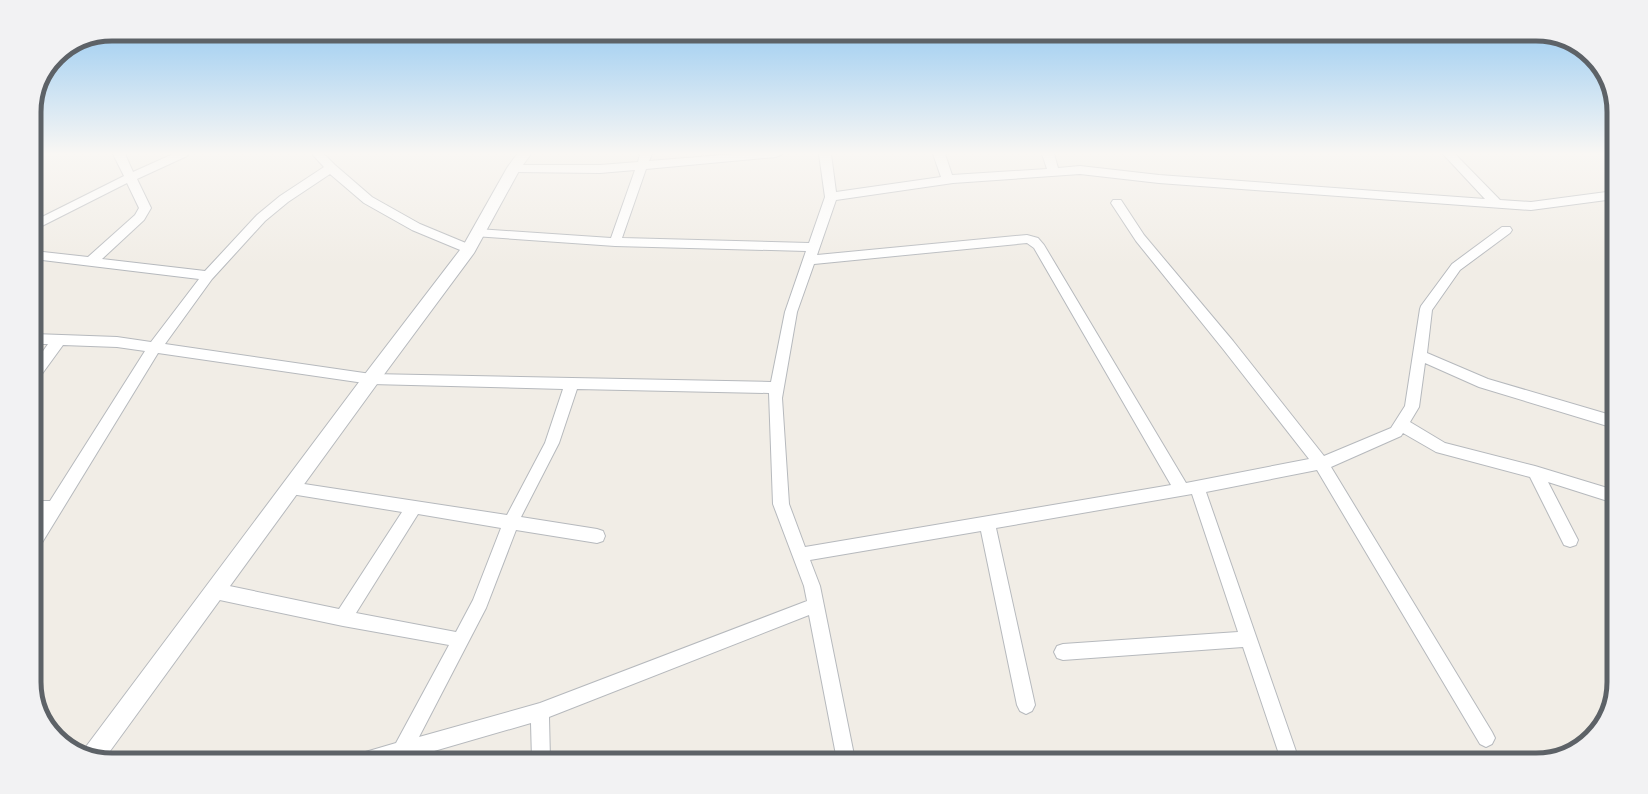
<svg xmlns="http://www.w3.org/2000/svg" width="1648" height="794" viewBox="0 0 1648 794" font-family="'Sofia Sans Condensed',sans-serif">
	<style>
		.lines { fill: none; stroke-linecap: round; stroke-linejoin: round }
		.minor-casing { stroke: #b6b9bd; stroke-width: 2 }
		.tertiary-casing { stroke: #b6b9bd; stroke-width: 2 }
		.minor { fill: #fff; fill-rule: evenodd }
		.tertiary { fill: #fff; fill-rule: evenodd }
		.rim { fill: none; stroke: #5d6267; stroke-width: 5 }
	</style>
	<rect width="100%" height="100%" fill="#f1ede6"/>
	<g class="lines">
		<defs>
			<path id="minor" d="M 113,154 L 125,154 L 133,172 L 173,154 L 189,154 L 187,156 L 137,179 L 151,208 L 144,220 L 102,259 L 205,271 L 257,215 L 280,196 L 324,167 L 312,154 L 324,154 L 335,165 L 372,197 L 420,224 L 473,246 L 475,249 L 473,252 L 469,253 L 465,252 L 412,230 L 364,203 L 330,174 L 288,202 L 265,221 L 212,279 L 165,344 L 371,374 L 771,382 L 785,312 L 806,251 L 615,246 L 474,236 L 472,233 L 474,230 L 478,229 L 611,238 L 635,170 L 600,173 L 514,172 L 510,171 L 508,168 L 510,165 L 600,165 L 638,162 L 640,154 L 652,154 L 649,161 L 735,154 L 782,154 L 776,157 L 646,169 L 622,238 L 809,243 L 825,197 L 819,154 L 831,154 L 836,192 L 941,177 L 933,154 L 945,154 L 952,175 L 1047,169 L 1042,154 L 1054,154 L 1058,168 L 1080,166 L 1159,175 L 1485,199 L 1443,154 L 1455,154 L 1500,200 L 1531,202 L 1614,191 L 1614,199 L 1531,210 L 1159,183 L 1080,174 L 953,183 L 836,200 L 817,255 L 1027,235 L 1038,238 L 1044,245 L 1186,483 L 1309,459 L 1223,349 L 1136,241 L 1111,203 L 1113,200 L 1121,200 L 1144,235 L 1233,341 L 1324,456 L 1391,428 L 1405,406 L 1420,309 L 1421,306 L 1452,264 L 1502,227 L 1510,227 L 1512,230 L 1510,233 L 1460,270 L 1432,310 L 1427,353 L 1488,379 L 1614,416 L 1614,428 L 1479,387 L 1425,363 L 1419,407 L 1410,422 L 1445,443 L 1535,466 L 1614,490 L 1614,503 L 1548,482 L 1578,540 L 1576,545 L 1570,547 L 1564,545 L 1530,477 L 1436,452 L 1403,433 L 1401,436 L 1331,467 L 1492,732 L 1495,738 L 1492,744 L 1486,747 L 1480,744 L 1317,470 L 1206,492 L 1299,760 L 1281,760 L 1243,647 L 1063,660 L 1057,658 L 1054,652 L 1057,646 L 1063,644 L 1238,632 L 1192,494 L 996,528 L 1035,705 L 1032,711 L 1026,714 L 1020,711 L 1017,705 L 981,531 L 810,560 L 820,586 L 855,760 L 837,760 L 809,615 L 549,717 L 550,760 L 532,760 L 531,723 L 410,758 L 409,760 L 360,760 L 362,753 L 396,743 L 449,645 L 343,626 L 215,599 L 209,596 L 207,591 L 209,586 L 215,583 L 339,609 L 402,512 L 291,494 L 286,493 L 283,488 L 286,483 L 291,482 L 507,515 L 545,443 L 563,389 L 371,384 L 158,353 L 40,546 L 34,548 L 34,527 L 42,515 L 34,515 L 34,501 L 50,501 L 145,351 L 117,347 L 63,345 L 39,378 L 34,379 L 34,364 L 48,344 L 34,344 L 34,334 L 117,337 L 151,342 L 199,279 L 34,259 L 34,251 L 88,257 L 135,215 L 139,208 L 127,183 L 34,230 L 34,221 L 124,176 ZM 1027,243 L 1034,248 L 1171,485 L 805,547 L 789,504 L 782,398 L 797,312 L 814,264 ZM 577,389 L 769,393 L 773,504 L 804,586 L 807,601 L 540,703 L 419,737 L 486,608 L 516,530 L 597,543 L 603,541 L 605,536 L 603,531 L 597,529 L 521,517 L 559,443 ZM 418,514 L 501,528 L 473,600 L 456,632 L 356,613 Z"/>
			<path id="tertiary" d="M 517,154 L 531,154 L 520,169 L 474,253 L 377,384 L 105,758 L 83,753 L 85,748 L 365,374 L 463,246 L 507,168 Z"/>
		</defs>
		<use href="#minor" class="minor-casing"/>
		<use href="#tertiary" class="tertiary-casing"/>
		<use href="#minor" class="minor"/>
		<use href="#tertiary" class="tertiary"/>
	</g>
	<linearGradient id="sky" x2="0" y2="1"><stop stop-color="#8ec6f1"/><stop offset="0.58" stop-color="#f9f7f4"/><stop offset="1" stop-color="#f9f7f4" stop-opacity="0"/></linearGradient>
	<rect width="1648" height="265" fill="url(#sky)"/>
	<path d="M0 0H1648V794H0ZM112 41H1536A71 71 0 0 1 1607 112V682A71 71 0 0 1 1536 753H112A71 71 0 0 1 41 682V112A71 71 0 0 1 112 41Z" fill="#f2f2f3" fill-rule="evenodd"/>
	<path class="rim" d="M112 41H1536A71 71 0 0 1 1607 112V682A71 71 0 0 1 1536 753H112A71 71 0 0 1 41 682V112A71 71 0 0 1 112 41Z"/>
</svg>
